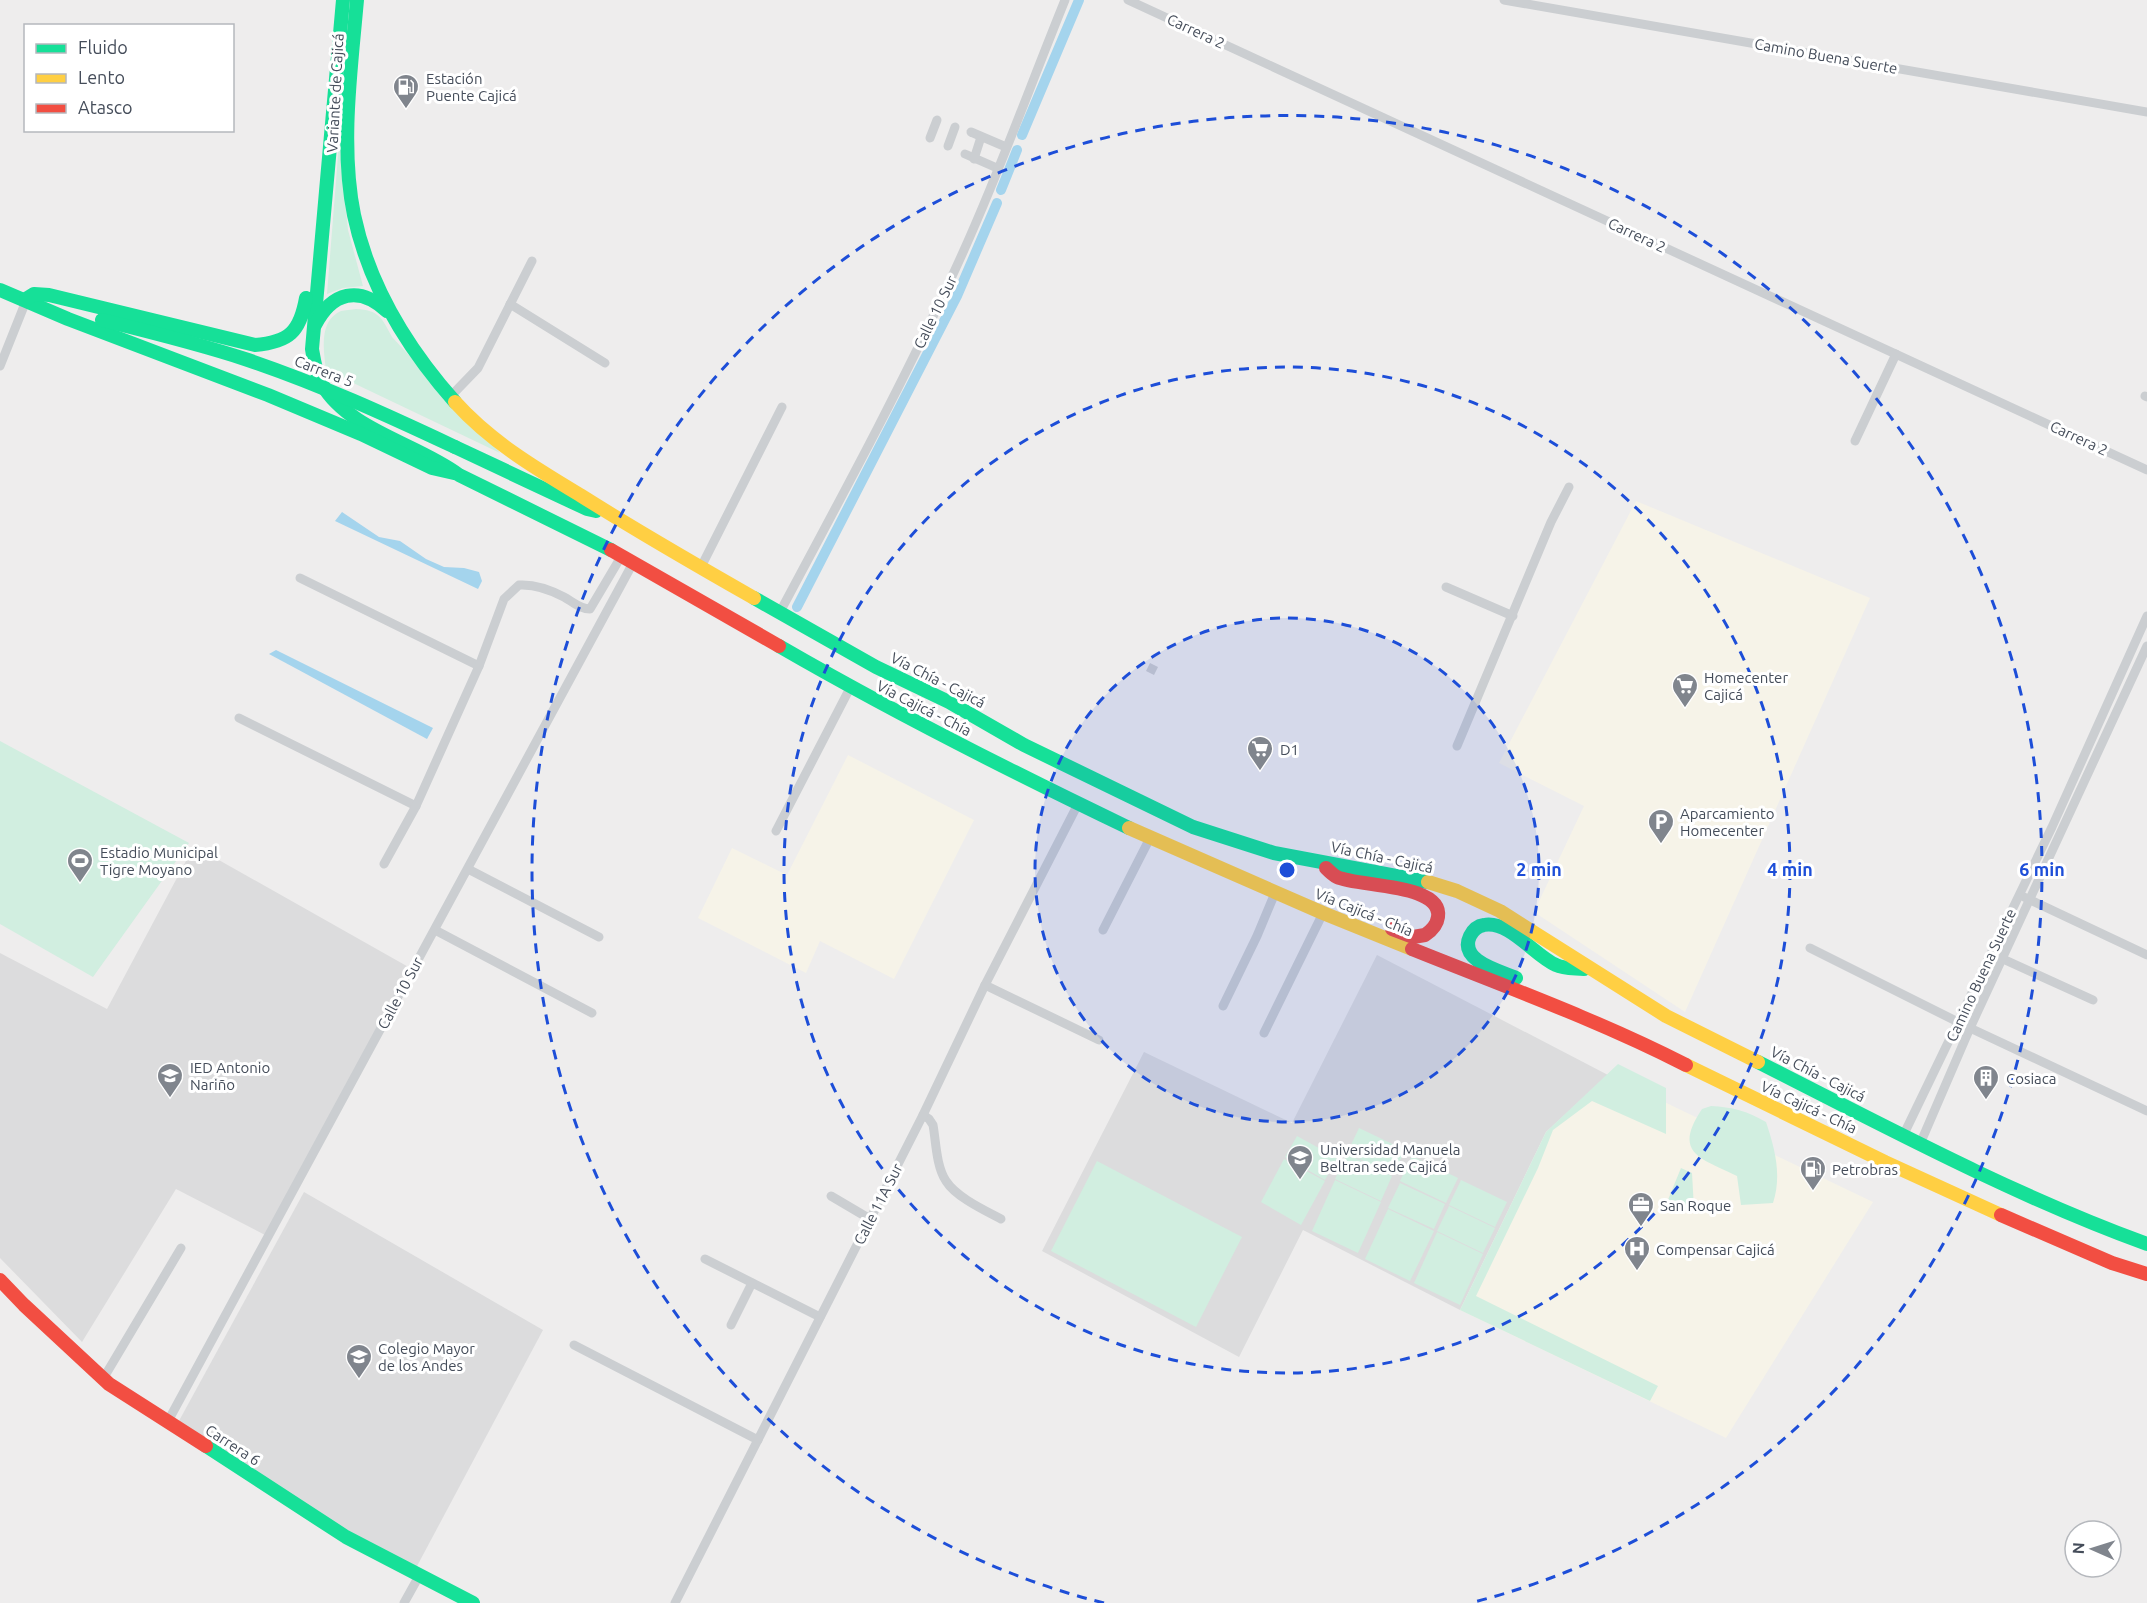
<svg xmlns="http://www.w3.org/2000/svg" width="2147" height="1603" viewBox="0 0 2147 1603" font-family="Ubuntu,sans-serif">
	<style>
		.commercial { fill: #f6f3e8 }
		.education { fill: #dcdcdd }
		.green { fill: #d1eee0 }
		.water { fill: #a4d4ed }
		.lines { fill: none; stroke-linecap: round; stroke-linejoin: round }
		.canal { stroke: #a4d4ed; stroke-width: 10 }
		.street-tunnel { stroke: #cccdd0; stroke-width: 9; stroke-dasharray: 9 4.5; stroke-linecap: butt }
		.street { stroke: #cbced1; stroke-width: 9 }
		.fast { stroke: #16e098; stroke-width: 14 }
		.slow { stroke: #ffcf43; stroke-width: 14 }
		.jam { stroke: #f24e42; stroke-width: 14 }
		.fast-bridge { stroke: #16e098; stroke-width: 14 }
		.ring { fill: none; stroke: #1d4ed8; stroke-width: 3; stroke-dasharray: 10 8 }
		.labels { text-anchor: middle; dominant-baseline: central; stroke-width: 6; stroke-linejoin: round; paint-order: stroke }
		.street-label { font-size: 15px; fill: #454d5a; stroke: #fff }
		.poi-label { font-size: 15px; fill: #454d5a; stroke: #fff; text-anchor: start }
		.centre { fill: #1d4ed8; stroke: #fff; stroke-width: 3 }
		.ring-label { font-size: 18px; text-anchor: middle; font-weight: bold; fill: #1d4ed8; stroke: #fff; stroke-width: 6; stroke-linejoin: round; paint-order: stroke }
	</style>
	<rect width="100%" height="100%" fill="#eeeded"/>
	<g class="commercial">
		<path d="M 1636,501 L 1870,598 L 1685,1012 L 1534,912 L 1584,806 L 1499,763 Z"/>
		<path d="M 848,755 L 974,820 L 894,979 L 820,941 L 806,973 L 698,918 L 732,848 L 787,875 Z"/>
		<path d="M 1608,1075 L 1873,1202 L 1726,1438 L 1460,1310 L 1546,1132 Z"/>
	</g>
	<g class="education">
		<path d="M 194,846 L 412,969 L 265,1235 L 176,1189 L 82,1342 L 0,1258 L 0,953 L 107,1009 Z"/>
		<path d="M 1377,955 L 1608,1075 L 1546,1132 L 1460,1310 L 1303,1230 L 1239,1357 L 1042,1251 L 1144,1052 L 1292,1123 Z"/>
		<path d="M 304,1192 L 543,1330 L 416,1568 L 394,1558 L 174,1430 Z"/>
	</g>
	<g class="green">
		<path d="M 339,143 L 348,230 L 363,286 L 343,288 L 327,294 Z"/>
		<path d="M 356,309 C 379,310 382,318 392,337 L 500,453 L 326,370 C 324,351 318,321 341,311 C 345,310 351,310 356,309 Z"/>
		<path d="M 0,741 L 189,843 L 93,977 L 0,924 Z"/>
		<path d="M 1618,1064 L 1666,1088 L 1666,1134 L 1592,1101 L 1553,1130 L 1538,1168 L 1476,1296 L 1658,1386 L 1650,1401 L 1460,1310 L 1546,1132 Z"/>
		<path d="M 1711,1106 C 1732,1107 1747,1111 1766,1122 C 1775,1149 1782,1175 1773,1203 L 1741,1205 L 1737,1176 C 1701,1158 1672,1154 1702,1109 Z"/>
		<path d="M 1359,1128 L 1405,1150 L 1393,1175 L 1347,1153 Z"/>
		<path d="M 1297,1136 L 1337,1158 L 1325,1180 L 1285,1157 Z"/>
		<path d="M 1347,1154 L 1392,1176 L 1381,1201 L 1335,1179 Z"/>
		<path d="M 1412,1156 L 1458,1178 L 1446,1203 L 1400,1181 Z"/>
		<path d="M 1284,1159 L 1325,1181 L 1301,1225 L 1261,1202 Z"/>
		<path d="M 1097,1161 L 1242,1237 L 1196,1327 L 1051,1251 Z"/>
		<path d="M 1681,1168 L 1692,1173 L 1694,1209 L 1663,1212 Z"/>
		<path d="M 1335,1180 L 1381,1202 L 1358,1253 L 1312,1231 Z"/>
		<path d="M 1461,1180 L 1507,1202 L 1495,1227 L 1449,1205 Z"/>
		<path d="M 1400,1183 L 1445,1204 L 1434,1229 L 1388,1208 Z"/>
		<path d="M 1449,1206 L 1495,1228 L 1483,1253 L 1437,1231 Z"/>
		<path d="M 1388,1209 L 1434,1231 L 1410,1281 L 1365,1259 Z"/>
		<path d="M 1437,1232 L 1483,1254 L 1460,1305 L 1414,1283 Z"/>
	</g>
	<g class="water">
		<path d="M 342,512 L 379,537 L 400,541 L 426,559 L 444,567 L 464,568 L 479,572 L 482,581 L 478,589 L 335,521 Z"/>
		<path d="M 276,650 L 433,728 L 427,739 L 269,654 Z"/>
	</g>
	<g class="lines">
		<g class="canal">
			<path d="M 1022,135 L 1079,0"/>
			<path d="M 1001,190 L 1017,150"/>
			<path d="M 797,607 L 957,296 L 997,203"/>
		</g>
		<path class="street-tunnel" d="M 1150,673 L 1154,665"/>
		<g class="street">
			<path d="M 1128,0 L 2147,470"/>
			<path d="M 1504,0 L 2147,112"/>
			<path d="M 971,132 L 1006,147"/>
			<path d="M 930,138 L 937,120"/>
			<path d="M 948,146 L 955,127"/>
			<path d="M 965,154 L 997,168"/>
			<path d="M 974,159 L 981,137"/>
			<path d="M 510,304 L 605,363"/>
			<path d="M 0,366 L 26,301"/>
			<path d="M 2145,396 L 2147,397"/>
			<path d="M 449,398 L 478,368 L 532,261"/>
			<path d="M 1855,441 L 1896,354"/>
			<path d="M 701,567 L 782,407"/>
			<path d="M 300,578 L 479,666"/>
			<path d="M 1446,587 L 1513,616"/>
			<path d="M 780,612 C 837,505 895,399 946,289 C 991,195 1026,96 1065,0"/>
			<path d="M 239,718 L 416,806"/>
			<path d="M 1457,746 L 1551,522 L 1569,487"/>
			<path d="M 776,831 L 850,688"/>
			<path d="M 384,864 L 416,806 L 479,666 L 504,599 L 519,585 C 535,584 549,589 564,597 C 573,602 580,609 590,609 L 622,555"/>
			<path d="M 468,869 L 599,937"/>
			<path d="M 2024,897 L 2147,955"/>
			<path d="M 435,930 L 592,1013"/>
			<path d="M 1103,930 L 1150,838"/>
			<path d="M 1810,948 L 1970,1028 L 2147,1111"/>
			<path d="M 2003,959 L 2093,1000"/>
			<path d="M 985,985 L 1099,1040"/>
			<path d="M 1223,1006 L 1257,936 L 1275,893"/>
			<path d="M 1264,1033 L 1323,913"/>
			<path d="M 923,1115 L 929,1119 L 933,1125 C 936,1141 936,1166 946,1181 C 956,1197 984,1210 1001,1219"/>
			<path d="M 1903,1136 L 2052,827 L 2147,616"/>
			<path d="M 1920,1144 L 1970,1028 L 2147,646"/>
			<path d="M 831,1196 L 870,1219"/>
			<path d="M 705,1259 L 820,1317"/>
			<path d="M 731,1325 L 752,1283"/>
			<path d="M 574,1345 L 758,1440"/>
			<path d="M 103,1379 L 181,1248"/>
			<path d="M 167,1423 L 633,563"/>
			<path d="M 404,1603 L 419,1576"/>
			<path d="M 675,1603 L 923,1115 L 985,985 L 1078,804"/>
		</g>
		<g class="fast">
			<path d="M 343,0 L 312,349 C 314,361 316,374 322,384 C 348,430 418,444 459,475 L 611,550"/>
			<path d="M 357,0 C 351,69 340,146 354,215 C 369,286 407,348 455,402"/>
			<path d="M 0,290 L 68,319 L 268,395 L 361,434 L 432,468 L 454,473"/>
			<path d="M 26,299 L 34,294 L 49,295 L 255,345 C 289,342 300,332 306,298"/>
			<path d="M 315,325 C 332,292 359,285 387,311"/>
			<path d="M 455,447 L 587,509 L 596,511"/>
			<path d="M 754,598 L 876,667 L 949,702 L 1024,745 L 1193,827 L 1274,853 L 1428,882"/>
			<path d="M 779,646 C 893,712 1010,771 1129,828"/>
			<path d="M 1516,978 C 1500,971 1458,961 1470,936 C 1473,930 1477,926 1484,925 C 1509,920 1535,956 1556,965 C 1564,969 1575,968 1584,969"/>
			<path d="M 1758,1062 C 1886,1127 2013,1195 2147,1244"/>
			<path d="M 206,1446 L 346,1537 L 473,1603"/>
		</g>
		<g class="slow">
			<path d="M 455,402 C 490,441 535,468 580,495 C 637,531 696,565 754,598"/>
			<path d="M 1129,828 L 1323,913 L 1412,949"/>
			<path d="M 1428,882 L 1457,891 L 1500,911 L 1666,1016 L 1758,1062"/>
			<path d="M 1686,1065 L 1885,1162 L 2001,1215"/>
		</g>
		<g class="jam">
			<path d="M 611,550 L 779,646"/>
			<path d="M 1326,868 C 1329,871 1333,875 1337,877 C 1357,887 1443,883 1438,917 C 1437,925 1431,931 1425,935 L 1413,937 L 1392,929"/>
			<path d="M 1412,949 C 1504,986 1598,1020 1686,1065"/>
			<path d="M 2001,1215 L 2112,1263 L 2147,1274"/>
			<path d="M 0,1280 L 24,1305 L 109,1384 L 206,1446"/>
		</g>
		<path class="fast-bridge" d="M 102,320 C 151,332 200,344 248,360 C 319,384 387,415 455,447"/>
	</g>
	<circle cx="1287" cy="870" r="252" fill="#1d4ed8" fill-opacity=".12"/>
	<g class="ring">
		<circle cx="1287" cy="870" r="252"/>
		<circle cx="1287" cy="870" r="503"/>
		<path d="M1104 1603A755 755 0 1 1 1470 1603"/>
	</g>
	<defs>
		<symbol id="fuel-pin" viewBox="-11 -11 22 30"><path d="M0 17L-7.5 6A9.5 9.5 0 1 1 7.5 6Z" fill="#80858d" stroke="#fff"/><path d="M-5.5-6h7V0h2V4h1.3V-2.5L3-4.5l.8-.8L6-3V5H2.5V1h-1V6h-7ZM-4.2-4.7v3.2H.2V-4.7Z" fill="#fff"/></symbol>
		<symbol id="supermarket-pin" viewBox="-11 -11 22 30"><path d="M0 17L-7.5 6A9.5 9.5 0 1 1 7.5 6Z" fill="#80858d" stroke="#fff"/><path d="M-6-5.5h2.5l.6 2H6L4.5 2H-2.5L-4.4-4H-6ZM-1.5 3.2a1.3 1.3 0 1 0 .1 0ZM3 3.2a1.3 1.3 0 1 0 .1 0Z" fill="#fff"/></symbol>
		<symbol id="parking-pin" viewBox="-11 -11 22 30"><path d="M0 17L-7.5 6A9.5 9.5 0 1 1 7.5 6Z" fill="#80858d" stroke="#fff"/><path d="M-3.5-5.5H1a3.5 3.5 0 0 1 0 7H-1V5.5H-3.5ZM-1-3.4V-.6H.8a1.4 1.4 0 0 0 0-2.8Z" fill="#fff"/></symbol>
		<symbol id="stadium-pin" viewBox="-11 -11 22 30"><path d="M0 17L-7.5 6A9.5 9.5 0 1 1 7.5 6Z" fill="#80858d" stroke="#fff"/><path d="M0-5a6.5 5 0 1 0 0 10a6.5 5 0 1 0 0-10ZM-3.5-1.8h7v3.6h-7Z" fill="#fff"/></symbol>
		<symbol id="school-pin" viewBox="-11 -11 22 30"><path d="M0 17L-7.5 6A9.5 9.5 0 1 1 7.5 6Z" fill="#80858d" stroke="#fff"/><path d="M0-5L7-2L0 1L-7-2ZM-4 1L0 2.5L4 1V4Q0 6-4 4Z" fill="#fff"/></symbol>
		<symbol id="building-pin" viewBox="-11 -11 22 30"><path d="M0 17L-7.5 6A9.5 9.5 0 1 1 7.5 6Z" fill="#80858d" stroke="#fff"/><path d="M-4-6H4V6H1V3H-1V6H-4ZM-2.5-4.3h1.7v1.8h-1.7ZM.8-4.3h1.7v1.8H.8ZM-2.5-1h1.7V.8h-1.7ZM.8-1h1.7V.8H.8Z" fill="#fff"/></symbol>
		<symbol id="university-pin" viewBox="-11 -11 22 30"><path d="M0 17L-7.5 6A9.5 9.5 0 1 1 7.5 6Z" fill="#80858d" stroke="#fff"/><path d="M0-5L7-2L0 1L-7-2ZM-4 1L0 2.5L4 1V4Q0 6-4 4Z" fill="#fff"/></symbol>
		<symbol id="office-pin" viewBox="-11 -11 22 30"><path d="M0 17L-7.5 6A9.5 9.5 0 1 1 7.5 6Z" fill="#80858d" stroke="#fff"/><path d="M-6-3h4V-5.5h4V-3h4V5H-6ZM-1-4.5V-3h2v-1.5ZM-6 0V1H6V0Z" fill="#fff"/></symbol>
		<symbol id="hospital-pin" viewBox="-11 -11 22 30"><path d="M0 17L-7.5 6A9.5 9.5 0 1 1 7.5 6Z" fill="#80858d" stroke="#fff"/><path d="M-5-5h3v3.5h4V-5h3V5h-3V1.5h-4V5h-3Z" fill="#fff"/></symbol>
	</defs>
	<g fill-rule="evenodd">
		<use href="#fuel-pin" x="391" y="72" width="30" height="40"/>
		<use href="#supermarket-pin" x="1670" y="671" width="30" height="40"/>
		<use href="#supermarket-pin" x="1245" y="734" width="30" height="40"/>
		<use href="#parking-pin" x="1646" y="807" width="30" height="40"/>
		<use href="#stadium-pin" x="65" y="846" width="30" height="40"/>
		<use href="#school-pin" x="155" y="1061" width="30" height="40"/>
		<use href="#building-pin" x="1971" y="1063" width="30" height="40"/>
		<use href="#university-pin" x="1285" y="1143" width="30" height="40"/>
		<use href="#fuel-pin" x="1798" y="1154" width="30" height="40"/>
		<use href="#office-pin" x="1626" y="1190" width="30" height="40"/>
		<use href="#hospital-pin" x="1622" y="1234" width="30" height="40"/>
		<use href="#school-pin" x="344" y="1342" width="30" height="40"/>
	</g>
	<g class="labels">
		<g class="street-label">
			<text transform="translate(1196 31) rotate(25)">Carrera 2</text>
			<text transform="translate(1826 56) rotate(10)">Camino Buena Suerte</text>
			<text transform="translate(335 93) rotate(-87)">Variante de Cajicá</text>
			<text transform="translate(1637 235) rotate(25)">Carrera 2</text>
			<text transform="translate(935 312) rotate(-64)">Calle 10 Sur</text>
			<text transform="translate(324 371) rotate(21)">Carrera 5</text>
			<text transform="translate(2079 438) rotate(25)">Carrera 2</text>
			<text transform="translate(938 680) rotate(27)">Vía Chía - Cajicá</text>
			<text transform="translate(924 708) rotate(27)">Vía Cajicá - Chía</text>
			<text transform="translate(1382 857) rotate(12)">Vía Chía - Cajicá</text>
			<text transform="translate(1364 912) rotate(22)">Vía Cajicá - Chía</text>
			<text transform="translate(1981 975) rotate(-65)">Camino Buena Suerte</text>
			<text transform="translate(400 993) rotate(-62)">Calle 10 Sur</text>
			<text transform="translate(1818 1074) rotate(27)">Vía Chía - Cajicá</text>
			<text transform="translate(1809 1107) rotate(25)">Vía Cajicá - Chía</text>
			<text transform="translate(878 1204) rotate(-63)">Calle 11A Sur</text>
			<text transform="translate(233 1445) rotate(33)">Carrera 6</text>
		</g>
		<g class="poi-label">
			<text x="426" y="78">Estación<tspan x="426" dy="17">Puente Cajicá</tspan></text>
			<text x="1704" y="677">Homecenter<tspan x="1704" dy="17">Cajicá</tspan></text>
			<text x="1280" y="749">D1</text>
			<text x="1680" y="813">Aparcamiento<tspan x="1680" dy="17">Homecenter</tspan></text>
			<text x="100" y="852">Estadio Municipal<tspan x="100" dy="17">Tigre Moyano</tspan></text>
			<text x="190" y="1067">IED Antonio<tspan x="190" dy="17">Nariño</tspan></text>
			<text x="2006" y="1078">Cosiaca</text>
			<text x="1320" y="1149">Universidad Manuela<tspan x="1320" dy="17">Beltran sede Cajicá</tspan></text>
			<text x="1832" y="1169">Petrobras</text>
			<text x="1660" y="1205">San Roque</text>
			<text x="1656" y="1249">Compensar Cajicá</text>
			<text x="378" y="1348">Colegio Mayor<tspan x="378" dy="17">de los Andes</tspan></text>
		</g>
	</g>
	<circle cx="1287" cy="870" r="9" class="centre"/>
	<g class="ring-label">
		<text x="1539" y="876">2 min</text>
		<text x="1790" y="876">4 min</text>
		<text x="2042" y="876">6 min</text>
	</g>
	<rect x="24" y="24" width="210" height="108" fill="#ffffff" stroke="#b5b8bd" stroke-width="1.5"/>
	<rect x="36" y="44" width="30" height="9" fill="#16e098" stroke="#b5b8bd" stroke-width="1.5"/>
	<text x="78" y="54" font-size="18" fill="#454d5a">Fluido</text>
	<rect x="36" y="74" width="30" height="9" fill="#ffcf43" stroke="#b5b8bd" stroke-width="1.5"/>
	<text x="78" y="84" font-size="18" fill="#454d5a">Lento</text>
	<rect x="36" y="104" width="30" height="9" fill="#f24e42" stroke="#b5b8bd" stroke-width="1.5"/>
	<text x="78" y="114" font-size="18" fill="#454d5a">Atasco</text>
	<g transform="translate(2093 1549) rotate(273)"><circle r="28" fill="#ffffff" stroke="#b5b8bd" stroke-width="1.5"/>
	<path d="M0-4.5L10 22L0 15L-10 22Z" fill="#80858d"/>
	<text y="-9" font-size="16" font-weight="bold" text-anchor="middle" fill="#454d5a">N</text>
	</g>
</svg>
